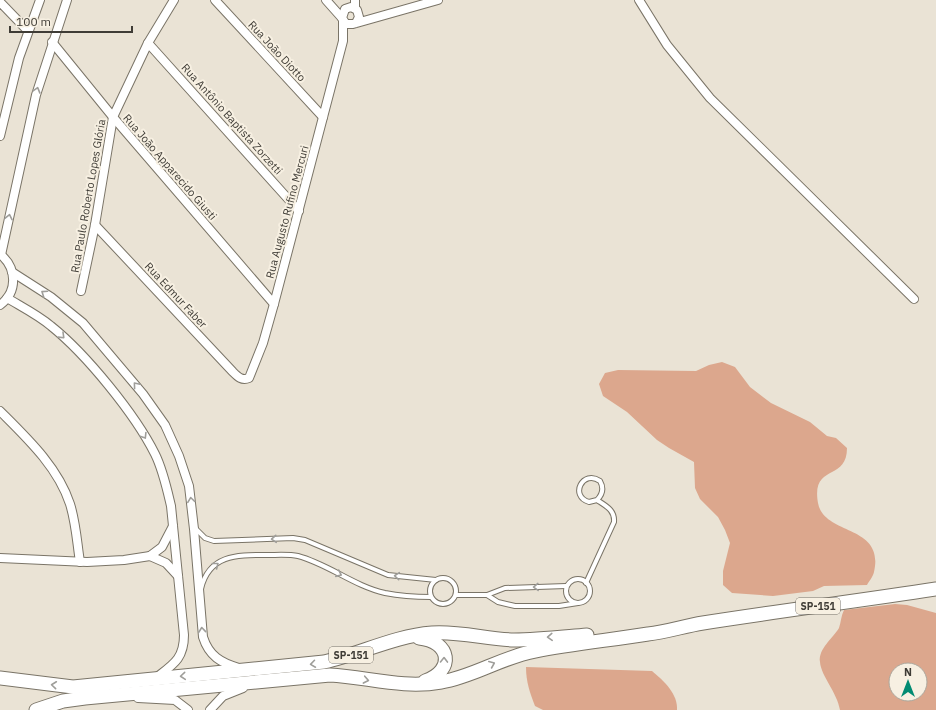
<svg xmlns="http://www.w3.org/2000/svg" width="936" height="710" viewBox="0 0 936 710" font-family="'IBM Plex Sans',sans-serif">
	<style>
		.forest { fill: #dca78d; fill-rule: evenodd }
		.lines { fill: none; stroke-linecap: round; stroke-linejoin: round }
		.service-casing { stroke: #7a7467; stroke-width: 6 }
		.minor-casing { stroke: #7a7467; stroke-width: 10 }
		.primary-casing { stroke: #7a7467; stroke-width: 15 }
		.service { stroke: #fff; stroke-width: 4 }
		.minor { stroke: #fff; stroke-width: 8 }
		.primary { stroke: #fff; stroke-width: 13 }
		.oneway { stroke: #9f9e9a }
		.labels { text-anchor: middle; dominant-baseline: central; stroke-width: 4; stroke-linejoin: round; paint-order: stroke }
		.shield { fill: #f7f0e2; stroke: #76726a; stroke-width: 1 }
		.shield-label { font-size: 10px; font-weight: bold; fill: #3f3c36 }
		.street-label { font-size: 11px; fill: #3f3c36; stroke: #f7f0e2 }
	</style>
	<rect width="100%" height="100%" fill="#eae3d5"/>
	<g class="forest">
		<path d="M 722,362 L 735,367 L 750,387 L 771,403 L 810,422 L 827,436 L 836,438 L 847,448 C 847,482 811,463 818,503 C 824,536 885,524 874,572 C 873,577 869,581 867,585 L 824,586 L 813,591 L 773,596 L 732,593 L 723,585 L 723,571 L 730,543 L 725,530 L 718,517 L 700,499 L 695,488 L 694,462 L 669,448 L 657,440 L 627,412 L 603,396 L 599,384 L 605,373 L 618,370 L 696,371 L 709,365 Z"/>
		<path d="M 895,604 L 907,605 L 936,613 L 936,710 L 840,710 C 837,692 821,676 820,662 C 818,649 833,638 839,628 C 841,622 841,616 844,610 ZM 896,670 L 920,670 L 920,694 L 896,694 Z"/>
		<path d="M 526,667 L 652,671 C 664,681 678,694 677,710 L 543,710 L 535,706 C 530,693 526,682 526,667 Z"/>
	</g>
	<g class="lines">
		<defs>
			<g id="service">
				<path d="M 195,528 L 205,538 L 214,541 L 293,538 L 305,540 L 388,575 L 436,580"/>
				<circle cx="443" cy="591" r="13"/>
				<circle cx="578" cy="591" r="12"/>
				<path d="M 586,583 L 614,522 C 615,510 606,506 597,500 L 589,502 C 569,496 583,469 600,481 C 604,488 603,494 597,500"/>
				<path d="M 201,589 C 209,554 238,555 267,555 C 277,555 289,554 298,556 C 328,564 354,586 385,593 C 400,596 416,597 431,597"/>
				<path d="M 456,595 L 487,595 L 498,602 L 515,606 L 559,606 L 578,603"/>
				<path d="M 487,595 L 505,588 L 566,586"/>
			</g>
			<g id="minor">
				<path d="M 215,0 L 323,117"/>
				<path d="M 326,0 L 342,18"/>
				<path d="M 639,0 L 667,45 L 710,98 L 914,299"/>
				<path d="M 0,2 L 28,31"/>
				<path d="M 355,8 L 355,0"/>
				<path d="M 356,23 L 359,17 L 357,10 L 351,7 L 345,9 L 342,18 L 346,24 L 353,24 L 438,0"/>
				<path d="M 52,42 L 113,117 L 274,304"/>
				<path d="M 148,43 L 299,211"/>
				<path d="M 0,136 L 19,58 L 40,0"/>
				<path d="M 95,225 L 233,372 C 238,377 242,381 249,378 L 263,343 L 274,304 L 343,41 L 343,21"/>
				<path d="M 0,254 C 17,268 18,292 0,305"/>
				<path d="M 1,255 L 36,95 L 67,0"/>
				<path d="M 12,272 L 51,297 L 83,323 L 143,394 L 165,425 L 179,456 L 189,486 L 194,529 L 203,637 C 209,656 221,663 239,668"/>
				<path d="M 81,291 L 95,225 L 113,117 L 148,43 L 174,0"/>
				<path d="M 7,298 C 22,307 38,315 51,326 C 86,354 135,414 155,454 C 163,470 167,489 171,506 L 184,635 C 184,658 174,664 157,677"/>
				<path d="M 0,411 C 27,438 58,467 70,504 C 76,523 77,543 80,562"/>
				<path d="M 150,556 L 166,563 L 178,576"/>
				<path d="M 0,558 L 87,562 L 124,560 L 150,556 L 162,547 L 173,526"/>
				<path d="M 138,698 L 175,700 L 188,710"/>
				<path d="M 210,710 L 223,696 L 243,688"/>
			</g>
			<g id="primary">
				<path d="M 419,638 C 451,641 455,671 425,681"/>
				<path d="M 0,678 L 73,687 L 324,662 C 360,654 394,636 432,633 C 459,631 486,639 514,640 C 538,640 563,637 587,635"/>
				<path d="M 36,710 L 63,701 L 85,698 L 330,675 C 367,677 403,689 441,682 C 473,677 502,657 535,651 C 572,644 610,640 648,634 C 667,632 684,626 703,623 C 780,611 858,601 936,589"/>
			</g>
		</defs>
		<use href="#service" class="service-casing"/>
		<use href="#minor" class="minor-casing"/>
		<use href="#primary" class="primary-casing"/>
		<use href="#service" class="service"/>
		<use href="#minor" class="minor"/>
		<use href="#primary" class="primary"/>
	</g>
	<defs><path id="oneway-chevron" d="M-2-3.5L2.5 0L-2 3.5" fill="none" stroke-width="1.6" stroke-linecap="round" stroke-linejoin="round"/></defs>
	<g class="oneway">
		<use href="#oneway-chevron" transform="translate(37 90) rotate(-74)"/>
		<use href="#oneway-chevron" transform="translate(9 217) rotate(-78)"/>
		<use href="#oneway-chevron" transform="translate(44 293) rotate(-146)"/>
		<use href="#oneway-chevron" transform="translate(62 336) rotate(44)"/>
		<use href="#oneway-chevron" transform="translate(136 385) rotate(-130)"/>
		<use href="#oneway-chevron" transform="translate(144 436) rotate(58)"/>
		<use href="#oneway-chevron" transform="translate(191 500) rotate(-98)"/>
		<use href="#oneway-chevron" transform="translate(274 539) rotate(176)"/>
		<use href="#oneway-chevron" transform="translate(216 565) rotate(-38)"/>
		<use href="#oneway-chevron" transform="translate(339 574) rotate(24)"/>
		<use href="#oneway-chevron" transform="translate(397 576) rotate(-175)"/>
		<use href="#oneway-chevron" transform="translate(536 587) rotate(178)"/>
		<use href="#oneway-chevron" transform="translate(202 630) rotate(-96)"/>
		<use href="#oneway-chevron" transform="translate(550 637) rotate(177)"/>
		<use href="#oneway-chevron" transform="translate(444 660) rotate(-89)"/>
		<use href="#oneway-chevron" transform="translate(313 664) rotate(172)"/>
		<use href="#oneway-chevron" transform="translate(492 664) rotate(-23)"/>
		<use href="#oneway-chevron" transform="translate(183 676) rotate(175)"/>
		<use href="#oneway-chevron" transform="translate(366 680) rotate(11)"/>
		<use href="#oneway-chevron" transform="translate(54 685) rotate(-174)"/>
	</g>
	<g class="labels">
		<g class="shield">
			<rect x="796" y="598" width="44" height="16" rx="3"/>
			<rect x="329" y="647" width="44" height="16" rx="3"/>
		</g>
		<g class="shield-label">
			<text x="818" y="606">SP-151</text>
			<text x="351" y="655">SP-151</text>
		</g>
		<g class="street-label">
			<text transform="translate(277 51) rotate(47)">Rua João Diotto</text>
			<text transform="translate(232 119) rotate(48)">Rua Antônio Baptista Zorzetti</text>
			<text transform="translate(170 167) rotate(49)">Rua João Apparecido Giusti</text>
			<text transform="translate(88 196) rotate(-80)">Rua Paulo Roberto Lopes Glória</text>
			<text transform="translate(287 212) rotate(-75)">Rua Augusto Rufino Mercuri</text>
			<text transform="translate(176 295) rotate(47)">Rua Edmur Faber</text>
		</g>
	</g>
	<g transform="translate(908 682)"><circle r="19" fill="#f7f0e2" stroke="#ada89d"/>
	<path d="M0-3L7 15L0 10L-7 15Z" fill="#028b72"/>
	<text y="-6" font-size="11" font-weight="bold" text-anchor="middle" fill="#3f3c36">N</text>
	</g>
	<path d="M10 26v6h122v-6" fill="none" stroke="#3f3c36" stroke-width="2"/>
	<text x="16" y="26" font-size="12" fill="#3f3c36" stroke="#f7f0e2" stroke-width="3" paint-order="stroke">100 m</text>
</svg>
